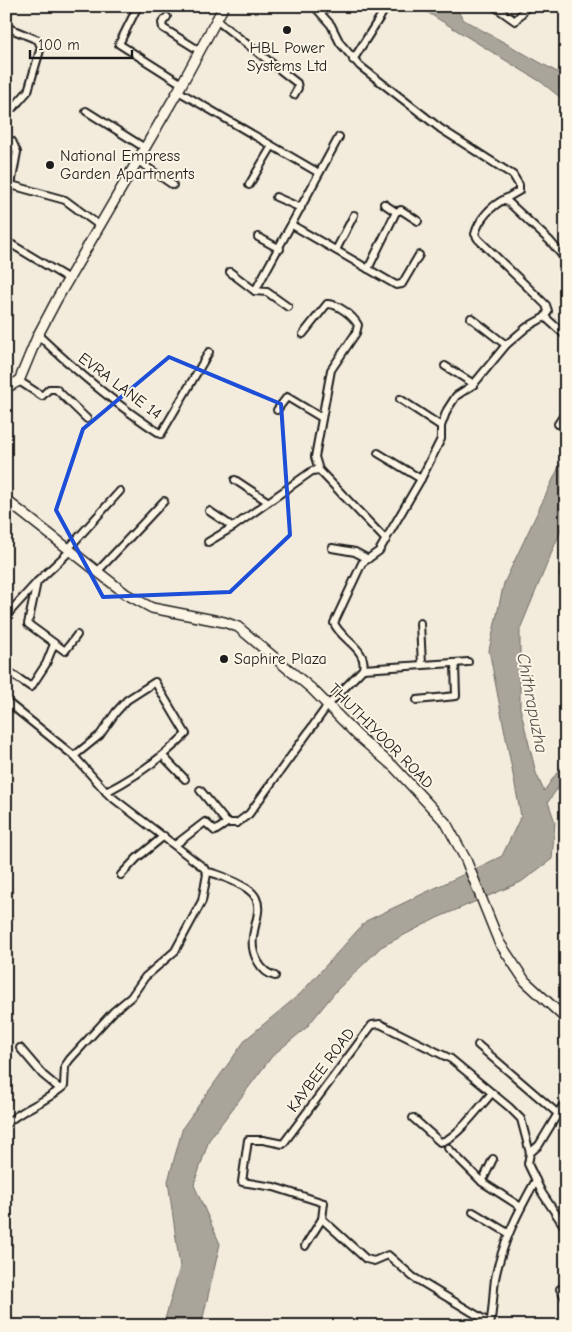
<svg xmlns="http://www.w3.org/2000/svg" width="572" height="1332" viewBox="0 0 572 1332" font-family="'Comic Neue',sans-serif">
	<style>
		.water { fill: #aaa59b; stroke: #716e68 }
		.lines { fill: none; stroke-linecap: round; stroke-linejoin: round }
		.minor-casing { stroke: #1c1c1c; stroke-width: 10 }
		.secondary-casing { stroke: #1c1c1c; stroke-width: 12 }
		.minor { stroke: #fcf5e5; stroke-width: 6 }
		.secondary { stroke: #fcf5e5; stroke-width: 9 }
		.marked { fill: none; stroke: #1d4ed8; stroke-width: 4; stroke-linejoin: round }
		.poi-dot { fill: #1c1c1c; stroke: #fcf5e5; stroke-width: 2 }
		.labels { text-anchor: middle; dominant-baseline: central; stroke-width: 4; stroke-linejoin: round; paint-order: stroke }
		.poi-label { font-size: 16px; fill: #1c1c1c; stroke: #fcf5e5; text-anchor: start }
		.street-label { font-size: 16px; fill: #1c1c1c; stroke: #fcf5e5 }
		.water-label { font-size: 18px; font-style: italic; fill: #55534f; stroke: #fcf5e5 }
	</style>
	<rect width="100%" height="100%" fill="#f3ecdd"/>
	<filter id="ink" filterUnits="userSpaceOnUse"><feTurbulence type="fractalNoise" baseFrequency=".02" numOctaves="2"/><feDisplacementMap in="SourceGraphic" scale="10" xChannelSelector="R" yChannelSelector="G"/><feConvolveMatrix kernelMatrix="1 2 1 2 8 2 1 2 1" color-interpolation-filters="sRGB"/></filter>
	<g filter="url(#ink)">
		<g class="water">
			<path d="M 417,6 L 454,6 L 464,20 L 566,77 L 566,102 L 541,82 Z"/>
			<path d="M 566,452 L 566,518 L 520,629 L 520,708 L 536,773 L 544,791 L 566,760 L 566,776 L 548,802 L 555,822 L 552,859 L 521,882 L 437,918 L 381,947 L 336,991 L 306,1028 L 273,1055 L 209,1140 L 194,1185 L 220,1244 L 201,1326 L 163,1326 L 180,1267 L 168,1181 L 183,1127 L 246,1039 L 300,994 L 366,921 L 502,856 L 521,816 L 489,650 L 504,583 Z"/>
		</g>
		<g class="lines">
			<defs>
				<g id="minor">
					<path d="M 138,6 L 119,44 L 182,84"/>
					<path d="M 314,6 L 331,25 L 340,43 L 360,66 L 441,129 L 513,175 L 519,185 L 519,191 L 505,199"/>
					<path d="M 494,6 L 515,21 L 528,6"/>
					<path d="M 167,17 L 162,23 L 163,28 L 200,51"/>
					<path d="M 216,20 L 297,83 L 298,88 L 294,95"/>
					<path d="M 6,27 L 38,40 L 41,47 L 28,91 L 14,107 L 6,108"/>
					<path d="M 353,60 L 387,6"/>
					<path d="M 178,91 L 319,173"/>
					<path d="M 86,111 L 145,148"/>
					<path d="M 6,140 L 12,141 L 17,152 L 11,185 L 65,200 L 100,226"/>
					<path d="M 138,161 L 173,185"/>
					<path d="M 249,185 L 272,146"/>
					<path d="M 276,197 L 301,208"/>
					<path d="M 6,199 L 11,185"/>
					<path d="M 384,204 L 396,212"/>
					<path d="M 292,225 L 396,285 L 402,284 L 419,255"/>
					<path d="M 258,237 L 280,249"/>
					<path d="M 6,241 L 69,279"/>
					<path d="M 336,250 L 354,215"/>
					<path d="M 368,269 L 396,212 L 401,210 L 418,221"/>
					<path d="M 230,272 L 255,291 L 267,292 L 288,307"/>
					<path d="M 255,291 L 339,137"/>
					<path d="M 545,317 L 566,336"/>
					<path d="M 471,318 L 506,345"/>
					<path d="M 303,334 L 327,304 C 337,303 353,316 358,325 L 356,333 L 331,370 L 315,457 L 319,470 L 386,540"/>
					<path d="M 38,335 C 77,372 116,405 161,434 L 209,352"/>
					<path d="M 445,366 L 474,384"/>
					<path d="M 19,381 L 42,396 L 49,389 L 56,389 L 87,419"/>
					<path d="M 400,399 L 441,426"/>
					<path d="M 277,410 L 287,397 L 322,418"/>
					<path d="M 558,424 L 566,412"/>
					<path d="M 378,453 L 421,479"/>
					<path d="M 235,480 L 267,501"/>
					<path d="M 209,511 L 233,527 L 312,471 L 319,470"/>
					<path d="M 208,542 L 233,527"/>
					<path d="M 332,548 L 355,552 L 368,559"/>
					<path d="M 68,549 L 120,491"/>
					<path d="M 97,572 L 164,501"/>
					<path d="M 564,575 L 566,570"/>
					<path d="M 37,582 L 28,624 L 65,651 L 77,635"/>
					<path d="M 6,616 L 37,582 L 70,551"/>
					<path d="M 420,623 L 422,665"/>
					<path d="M 363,669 L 468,662"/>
					<path d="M 6,670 L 31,687 L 46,664 L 54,644"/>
					<path d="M 417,700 L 456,696 L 455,664"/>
					<path d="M 6,701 L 74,756 L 109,795 L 204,868 L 207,874 L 202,901 L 175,951 L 145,977 L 131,997 L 114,1011 L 70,1059 L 65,1066 L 64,1086 L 60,1089 L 43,1075 L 20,1048"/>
					<path d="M 74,756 L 100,735 L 116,712 L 127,700 L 155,682 L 186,734 C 162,758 137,776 106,792"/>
					<path d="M 163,756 L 185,779"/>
					<path d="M 200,790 L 227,823 L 237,823 L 249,814 L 328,705 L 363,669 C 368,649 341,640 334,623 L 362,563 L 379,551 L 421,479 L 441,439 L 441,426 L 447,410 L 456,396 L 473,385 L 506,345 L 527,327 L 545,317 L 548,311 L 546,305 L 478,239 L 475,234 C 479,219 491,206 505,199 L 550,241 L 566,260"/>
					<path d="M 175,845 L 205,822 L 215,831 L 227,823"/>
					<path d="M 207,872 C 217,873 226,878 235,882 C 243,886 252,890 256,898 C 265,916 243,937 258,962 C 262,969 267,974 275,976"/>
					<path d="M 121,875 L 137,858 L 164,836"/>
					<path d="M 478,1045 L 557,1113"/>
					<path d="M 566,1100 L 539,1145 L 530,1153 L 528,1164 L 542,1193 L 566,1229"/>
					<path d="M 413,1118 L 440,1142 C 455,1141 481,1105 492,1093"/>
					<path d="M 6,1124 C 22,1109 44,1103 60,1089"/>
					<path d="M 448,1148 L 482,1182"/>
					<path d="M 493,1159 L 482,1182 L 521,1207"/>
					<path d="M 473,1212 L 508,1233"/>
					<path d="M 305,1246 L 322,1219"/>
					<path d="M 560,1289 L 566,1299"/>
					<path d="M 490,1323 L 413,1277 L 388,1255 L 374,1261 L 366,1259 L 322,1219 L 324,1203 L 274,1187 L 242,1182 L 248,1140 L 263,1140 L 283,1144 L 372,1025 L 380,1024 L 451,1059 L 509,1107 L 521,1119 L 530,1153"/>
					<path d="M 490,1325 C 493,1310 493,1294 495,1279 C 502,1243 518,1212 536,1180"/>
				</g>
				<g id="secondary">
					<path d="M 6,388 L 19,381 L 38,335 L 57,299 L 178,91 L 224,6"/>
					<path d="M 6,500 L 126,594 L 152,608 L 224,622 L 238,627 L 312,689 L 358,736 L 394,767 L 446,823 L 466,860 L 499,942 L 525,981 L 566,1019"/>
				</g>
			</defs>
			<use href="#minor" class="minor-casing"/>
			<use href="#secondary" class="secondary-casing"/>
			<use href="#minor" class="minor"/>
			<use href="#secondary" class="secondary"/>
		</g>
	</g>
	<path class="marked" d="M 169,357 L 281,404 L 290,535 L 230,592 L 103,597 L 56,510 L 83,429 Z"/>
	<g class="poi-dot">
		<circle cx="287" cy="30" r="5"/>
		<circle cx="50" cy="165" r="5"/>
		<circle cx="224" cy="659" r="5"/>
	</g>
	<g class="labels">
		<g class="poi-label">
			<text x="287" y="48" text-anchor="middle">HBL Power<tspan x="287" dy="18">Systems Ltd</tspan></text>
			<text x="60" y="156">National Empress<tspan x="60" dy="18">Garden Apartments</tspan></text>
			<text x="234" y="659">Saphire Plaza</text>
		</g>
		<g class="street-label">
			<text transform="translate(120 386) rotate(37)">EVRA LANE 14</text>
			<text transform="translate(381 736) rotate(45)">THUTHIYOOR ROAD</text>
			<text transform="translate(321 1070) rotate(-53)">KAYBEE ROAD</text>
		</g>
		<g class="water-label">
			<text transform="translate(532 703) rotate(79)">Chithrapuzha</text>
		</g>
	</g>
	<rect width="572" height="1332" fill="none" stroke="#fcf5e5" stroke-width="25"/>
	<rect x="12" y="12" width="547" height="1307" fill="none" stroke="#1c1c1c" stroke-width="2" filter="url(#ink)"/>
	<path d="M30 50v8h102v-8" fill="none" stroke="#1c1c1c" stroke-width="2.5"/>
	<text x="38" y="50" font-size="15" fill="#1c1c1c" stroke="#fcf5e5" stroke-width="4" paint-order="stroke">100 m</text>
</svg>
